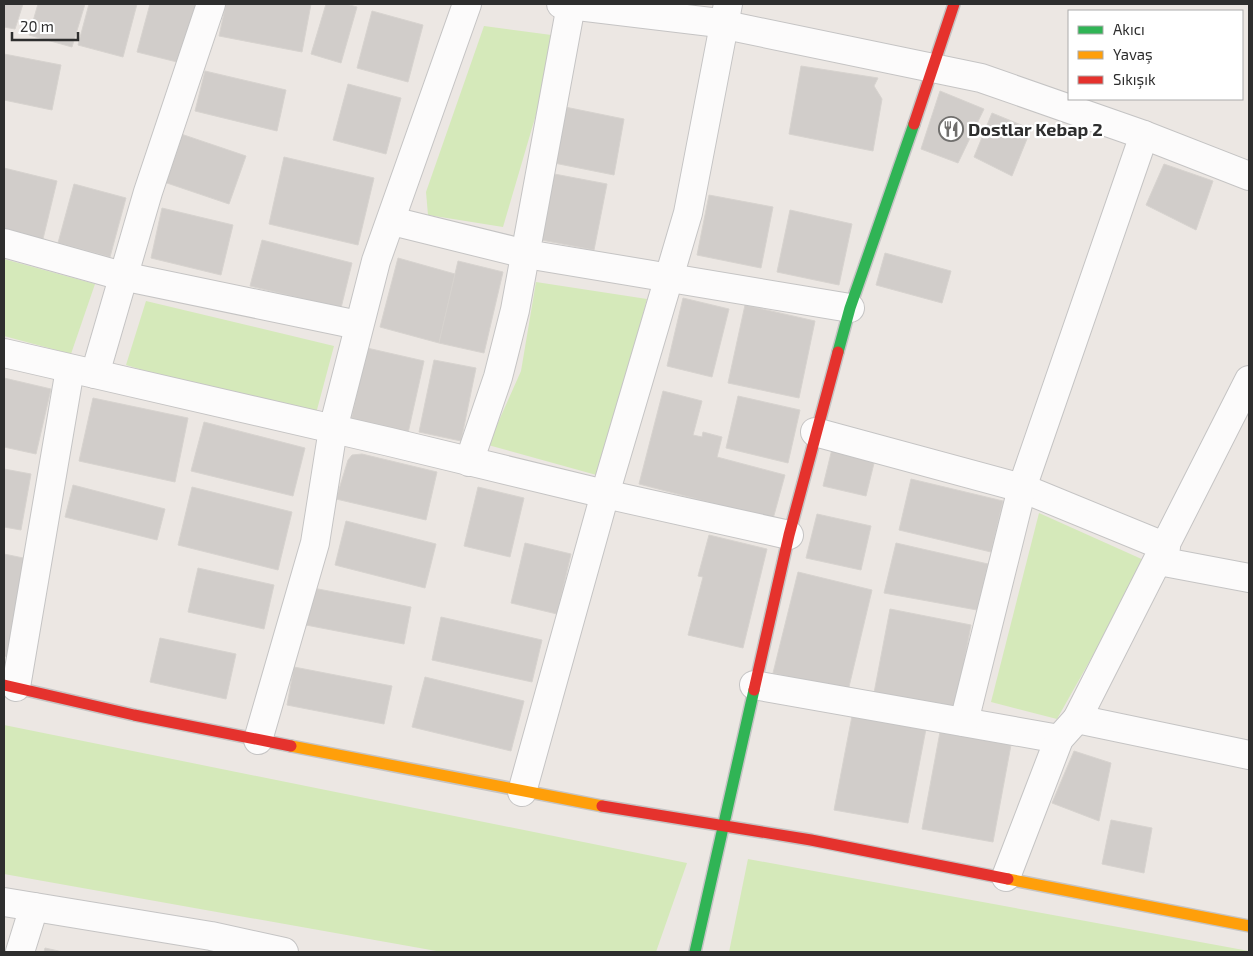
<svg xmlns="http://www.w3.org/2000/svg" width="1253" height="956" viewBox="0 0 1253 956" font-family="'Exo 2',sans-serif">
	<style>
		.green { fill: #d5e9ba }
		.building { fill: #d1cdca; stroke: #d7d3cf }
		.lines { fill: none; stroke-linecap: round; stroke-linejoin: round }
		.street-casing { stroke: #c5c4c4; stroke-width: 30 }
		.fast-casing { stroke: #c5c4c4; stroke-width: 14 }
		.slow-casing { stroke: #c5c4c4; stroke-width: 14 }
		.jam-casing { stroke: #c5c4c4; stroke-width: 14 }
		.street { stroke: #fcfbfb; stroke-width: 28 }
		.fast { stroke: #30b455; stroke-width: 11 }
		.slow { stroke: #ff9f0a; stroke-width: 11 }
		.jam { stroke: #e5322d; stroke-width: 11 }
		.labels { text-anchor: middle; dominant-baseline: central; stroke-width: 4.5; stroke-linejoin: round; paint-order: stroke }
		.poi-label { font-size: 18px; font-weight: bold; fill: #2e2e2e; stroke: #fff; text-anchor: start }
	</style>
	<rect width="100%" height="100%" fill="#ece7e3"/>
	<g class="green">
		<path d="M 484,26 L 559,36 L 503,227 L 428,215 L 426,192 Z"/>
		<path d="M 4,259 L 95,284 L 71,354 L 4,336 Z"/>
		<path d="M 536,282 L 647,299 L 600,476 L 488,445 L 521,371 Z"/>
		<path d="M 146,301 L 334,346 L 314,421 L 126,365 Z"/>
		<path d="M 1039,513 L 1146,561 L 1057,719 L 991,702 Z"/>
		<path d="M 4,725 L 687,863 L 656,952 L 442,952 L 4,874 Z"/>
		<path d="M 748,859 L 1249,951 L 1249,952 L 729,952 Z"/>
	</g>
	<g class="building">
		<path d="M 4,4 L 23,4 L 15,29 L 4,27 Z"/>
		<path d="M 38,4 L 85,4 L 72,47 L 29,35 Z"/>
		<path d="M 89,4 L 137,4 L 123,57 L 78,45 Z"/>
		<path d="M 150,4 L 197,4 L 181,63 L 137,52 Z"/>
		<path d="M 226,4 L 311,4 L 302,52 L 219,36 Z"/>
		<path d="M 326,4 L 346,4 L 357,7 L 341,63 L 311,54 Z"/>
		<path d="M 372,11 L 423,25 L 408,82 L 357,68 Z"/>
		<path d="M 4,54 L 61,65 L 52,110 L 4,100 Z"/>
		<path d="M 801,66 L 878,78 L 874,86 L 882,99 L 873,151 L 789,134 Z"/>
		<path d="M 205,71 L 286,90 L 277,131 L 195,111 Z"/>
		<path d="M 348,84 L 401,98 L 386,154 L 333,140 Z"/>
		<path d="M 940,91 L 984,109 L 958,163 L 921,149 Z"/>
		<path d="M 565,107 L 624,119 L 614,175 L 554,163 Z"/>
		<path d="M 992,113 L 1031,129 L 1012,176 L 974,157 Z"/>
		<path d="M 178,133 L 246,156 L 229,204 L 161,181 Z"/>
		<path d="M 284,157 L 374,178 L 358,245 L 269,224 Z"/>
		<path d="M 1164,164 L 1213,181 L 1196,230 L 1146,205 Z"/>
		<path d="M 4,168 L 57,181 L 42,243 L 4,233 Z"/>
		<path d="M 549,173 L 607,184 L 594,250 L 536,239 Z"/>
		<path d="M 74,184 L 126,198 L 110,257 L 58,243 Z"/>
		<path d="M 709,195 L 773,207 L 761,268 L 697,255 Z"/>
		<path d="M 162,208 L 233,225 L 221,275 L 151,258 Z"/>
		<path d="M 790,210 L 852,224 L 839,285 L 777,272 Z"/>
		<path d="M 262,240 L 352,263 L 341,308 L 250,286 Z"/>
		<path d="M 885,253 L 951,271 L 942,303 L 876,285 Z"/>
		<path d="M 398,258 L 455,274 L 439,343 L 380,327 Z"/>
		<path d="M 458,261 L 503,272 L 484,353 L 439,343 Z"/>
		<path d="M 683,298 L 729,309 L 712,377 L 667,366 Z"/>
		<path d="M 745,305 L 815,321 L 799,398 L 728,383 Z"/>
		<path d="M 367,348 L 424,361 L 408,433 L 351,420 Z"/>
		<path d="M 434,360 L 476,368 L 461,441 L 419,432 Z"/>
		<path d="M 4,378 L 51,389 L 36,454 L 4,447 Z"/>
		<path d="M 663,391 L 702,401 L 693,435 L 702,437 L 703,432 L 722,437 L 717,457 L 785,475 L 773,519 L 639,484 Z"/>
		<path d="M 738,396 L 800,410 L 788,463 L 726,448 Z"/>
		<path d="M 93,398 L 188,418 L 175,482 L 79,461 Z"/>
		<path d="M 204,422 L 305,448 L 293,496 L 191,471 Z"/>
		<path d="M 832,449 L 875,459 L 866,496 L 823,486 Z"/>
		<path d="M 362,454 L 437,472 L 426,520 L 336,499 L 348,460 L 352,455 Z"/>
		<path d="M 4,469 L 31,474 L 21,530 L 4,527 Z"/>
		<path d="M 911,479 L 1003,501 L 991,552 L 899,530 Z"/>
		<path d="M 73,485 L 165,509 L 157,540 L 65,517 Z"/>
		<path d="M 192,487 L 292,512 L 278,570 L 178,545 Z"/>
		<path d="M 478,487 L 524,498 L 510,557 L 464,546 Z"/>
		<path d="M 817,514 L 871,526 L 861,570 L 806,558 Z"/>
		<path d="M 346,521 L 436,544 L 425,588 L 335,565 Z"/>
		<path d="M 709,535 L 767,549 L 743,648 L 688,635 L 703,577 L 698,576 Z"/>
		<path d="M 525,543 L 571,554 L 557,614 L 511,603 Z"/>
		<path d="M 896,543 L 988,564 L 977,610 L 884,593 Z"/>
		<path d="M 4,554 L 28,559 L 7,657 L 4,656 Z"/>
		<path d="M 198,568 L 274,585 L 264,629 L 188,612 Z"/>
		<path d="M 798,572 L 872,590 L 848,691 L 773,673 Z"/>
		<path d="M 313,588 L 411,607 L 404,644 L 306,625 Z"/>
		<path d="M 890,609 L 971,625 L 955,709 L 874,693 Z"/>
		<path d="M 441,617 L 542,640 L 532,682 L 432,660 Z"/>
		<path d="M 160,638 L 236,654 L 226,699 L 150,682 Z"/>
		<path d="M 294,667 L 392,686 L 384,724 L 287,705 Z"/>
		<path d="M 425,677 L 524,701 L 511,751 L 412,727 Z"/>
		<path d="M 852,716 L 926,729 L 908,823 L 834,810 Z"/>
		<path d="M 940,732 L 1011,745 L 993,842 L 922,829 Z"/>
		<path d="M 1074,751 L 1111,763 L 1099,821 L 1052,803 Z"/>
		<path d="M 1111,820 L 1152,828 L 1144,873 L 1102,864 Z"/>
		<path d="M 45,948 L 63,952 L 44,952 Z"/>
	</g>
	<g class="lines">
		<defs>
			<g id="street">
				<path d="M 561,4 L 711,22 L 981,78 L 1144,135 L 1249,176"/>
				<path d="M 392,221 L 526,254 L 850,308"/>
				<path d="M 4,243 L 122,276 L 358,325"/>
				<path d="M 4,353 L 390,442 L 605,494 L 789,535"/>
				<path d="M 95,374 L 148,192 L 211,4"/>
				<path d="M 815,432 L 1022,488 L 1166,547"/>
				<path d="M 469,462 L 498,377 L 515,310 L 571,5"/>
				<path d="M 1159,561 L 1249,578"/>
				<path d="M 754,685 L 1059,739"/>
				<path d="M 16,687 L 70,369"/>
				<path d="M 1077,719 L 1249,755"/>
				<path d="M 964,722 L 1022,488 L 1144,135"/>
				<path d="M 258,740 L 315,543 L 333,429 L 376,261 L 467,4"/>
				<path d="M 522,792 L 605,494 L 688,213 L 728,4"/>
				<path d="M 1006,877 L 1059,739 L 1077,719 L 1249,380"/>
				<path d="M 4,902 L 211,936 L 284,952"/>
				<path d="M 20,952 L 34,907"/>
			</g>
			<g id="fast">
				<path d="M 838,352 L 850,308 L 914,124"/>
				<path d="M 695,952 L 754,690"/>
			</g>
			<g id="slow">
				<path d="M 291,746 L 602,806"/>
				<path d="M 1008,879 L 1249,926"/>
			</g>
			<g id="jam">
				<path d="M 914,124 L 954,4"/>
				<path d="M 4,685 L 134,715 L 291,746"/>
				<path d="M 754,690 L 789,535 L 838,352"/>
				<path d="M 602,806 L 811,840 L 1008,879"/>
			</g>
		</defs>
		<use href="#street" class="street-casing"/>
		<use href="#fast" class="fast-casing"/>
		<use href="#slow" class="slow-casing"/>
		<use href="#jam" class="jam-casing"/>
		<use href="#street" class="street"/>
		<use href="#fast" class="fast"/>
		<use href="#slow" class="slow"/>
		<use href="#jam" class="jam"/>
	</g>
	<defs>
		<symbol id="restaurant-ring" viewBox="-11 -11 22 22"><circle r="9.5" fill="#fff" stroke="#706f6d" stroke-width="1.5"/><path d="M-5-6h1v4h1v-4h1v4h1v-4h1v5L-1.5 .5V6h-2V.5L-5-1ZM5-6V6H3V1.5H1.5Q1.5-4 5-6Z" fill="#706f6d"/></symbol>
	</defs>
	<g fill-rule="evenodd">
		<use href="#restaurant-ring" x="937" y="115" width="28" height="28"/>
	</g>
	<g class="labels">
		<g class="poi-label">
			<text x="968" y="129">Dostlar Kebap 2</text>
		</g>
	</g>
	<rect width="1253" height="956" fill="none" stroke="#2e2e2e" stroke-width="10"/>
	<rect x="1068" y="10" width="175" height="90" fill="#ffffff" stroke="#ababab"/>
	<rect x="1078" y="26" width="25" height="8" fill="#30b455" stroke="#ababab"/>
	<text x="1113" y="35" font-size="15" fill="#2e2e2e">Akıcı</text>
	<rect x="1078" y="51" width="25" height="8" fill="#ff9f0a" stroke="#ababab"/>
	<text x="1113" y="60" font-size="15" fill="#2e2e2e">Yavaş</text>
	<rect x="1078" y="76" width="25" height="8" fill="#e5322d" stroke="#ababab"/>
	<text x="1113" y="85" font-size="15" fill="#2e2e2e">Sıkışık</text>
	<path d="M12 32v8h66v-8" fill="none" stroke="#2e2e2e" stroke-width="2.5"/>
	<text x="20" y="32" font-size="15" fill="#2e2e2e" stroke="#ffffff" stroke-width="4" paint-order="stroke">20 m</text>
</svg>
